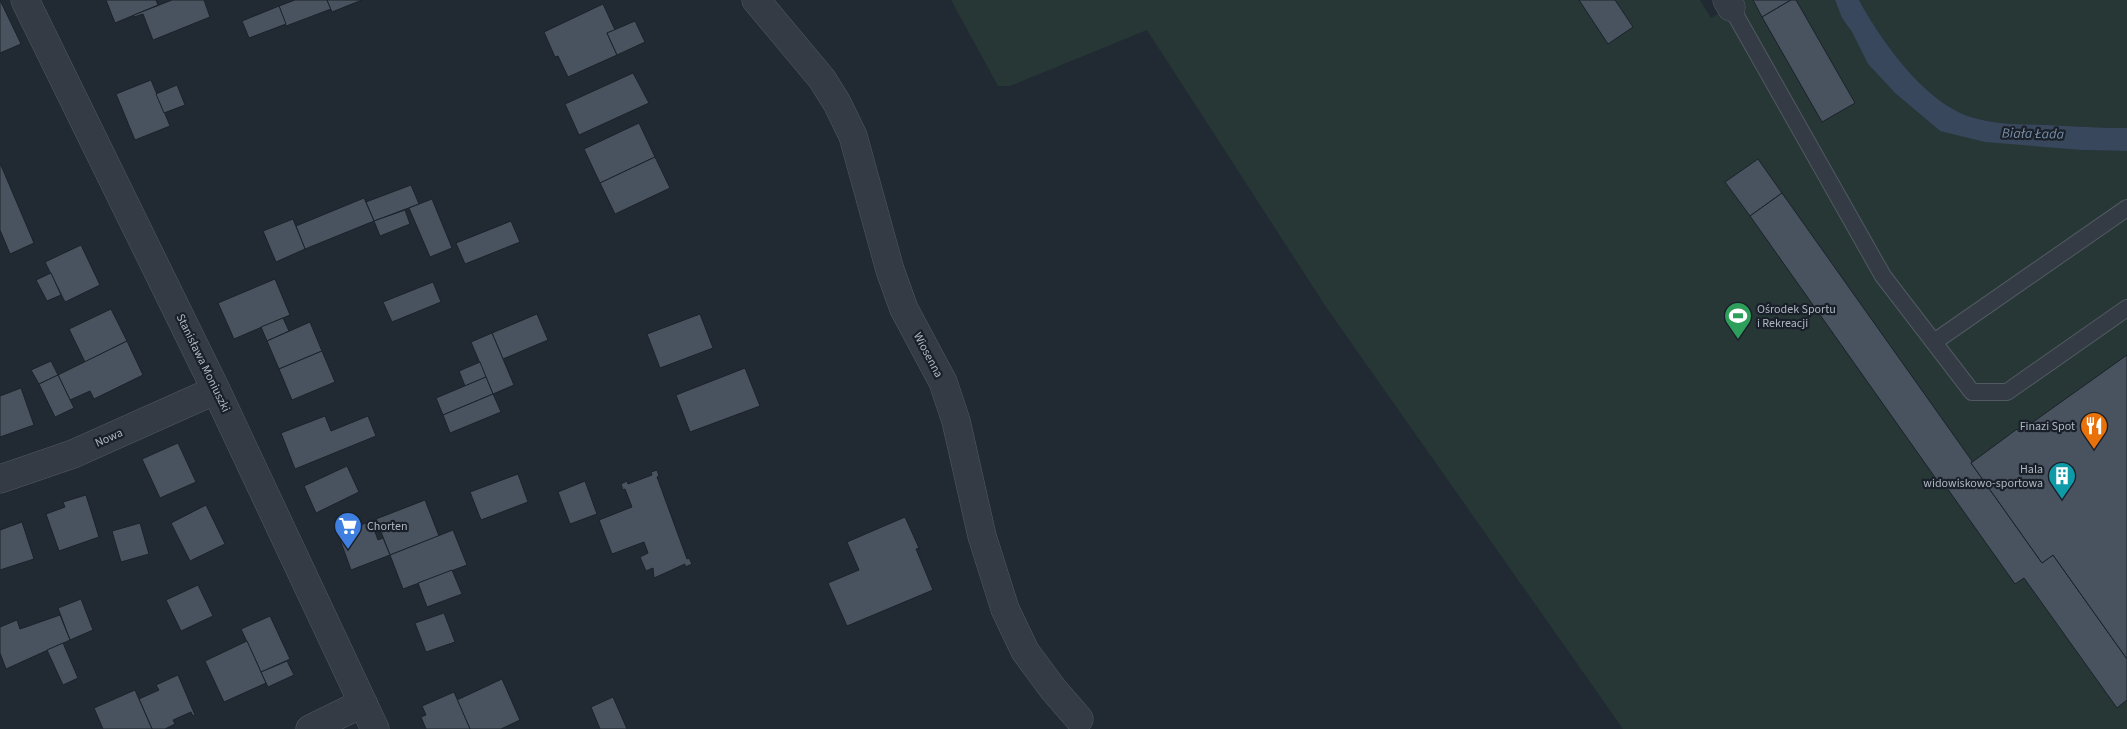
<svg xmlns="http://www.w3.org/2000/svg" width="2127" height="729" viewBox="0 0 2127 729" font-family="'Source Sans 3',sans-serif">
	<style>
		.green { fill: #263736 }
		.water { fill: #38475b }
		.building { fill: #49535f; stroke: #1c222b }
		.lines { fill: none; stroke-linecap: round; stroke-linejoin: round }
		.service-casing { stroke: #515962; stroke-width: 18 }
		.minor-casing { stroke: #515962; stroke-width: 29 }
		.tertiary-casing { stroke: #515962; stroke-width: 29 }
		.service { stroke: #343b44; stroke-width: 16 }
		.minor { stroke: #343b44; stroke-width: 28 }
		.tertiary { stroke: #343b44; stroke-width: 28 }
		.labels { text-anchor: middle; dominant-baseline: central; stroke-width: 4.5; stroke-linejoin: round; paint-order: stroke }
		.poi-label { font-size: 12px; fill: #aeb6c1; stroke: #1a2029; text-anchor: start }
		.street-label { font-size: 12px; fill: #aeb6c1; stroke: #1a2029 }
		.water-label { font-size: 14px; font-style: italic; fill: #798ea7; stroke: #1a2029 }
	</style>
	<rect width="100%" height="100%" fill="#212933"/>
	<g class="green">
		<path d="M 951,0 L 1700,0 L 1711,18 L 1743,0 L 1835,0 L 1842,18 L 1852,32 L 1868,64 L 1895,93 L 1940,131 L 2082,150 L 2127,151 L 2127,729 L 1623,729 L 1326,307 L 1147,30 L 1010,86 L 998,86 Z"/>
		<path d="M 1859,0 L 2127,0 L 2127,128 C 2100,128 2073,126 2047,125 C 2024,124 2000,125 1978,119 C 1928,108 1882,42 1859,0 Z"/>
	</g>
	<path class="water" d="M 1835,0 L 1859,0 C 1882,42 1928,108 1978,119 C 2000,125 2024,124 2047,125 C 2073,126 2100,128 2127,128 L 2127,151 L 2082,150 L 1985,142 L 1940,131 L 1895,93 L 1868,64 L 1852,32 L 1842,18 Z"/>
	<g class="building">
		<path d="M 0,0 L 21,44 L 0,53 Z"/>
		<path d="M 106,0 L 156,0 L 158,5 L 115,23 Z"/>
		<path d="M 172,0 L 204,0 L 210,17 L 153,40 L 143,14 L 134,17 L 134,15 Z"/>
		<path d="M 295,0 L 327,0 L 331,9 L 286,26 L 279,6 Z"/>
		<path d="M 327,0 L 362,0 L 332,12 Z"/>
		<path d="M 1579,0 L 1615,0 L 1633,27 L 1608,44 Z"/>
		<path d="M 1753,0 L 1791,0 L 1762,17 Z"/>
		<path d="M 1791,0 L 1796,0 L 1855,103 L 1822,122 L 1762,17 Z"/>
		<path d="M 603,4 L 615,30 L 607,33 L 617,55 L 568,77 L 558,56 L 555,57 L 544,32 Z"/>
		<path d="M 279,6 L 286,24 L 249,38 L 242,21 Z"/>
		<path d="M 635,21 L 645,42 L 617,55 L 607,33 Z"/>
		<path d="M 633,73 L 649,103 L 579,135 L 565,104 Z"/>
		<path d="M 151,80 L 170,126 L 135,140 L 116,94 Z"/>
		<path d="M 177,85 L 185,105 L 164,113 L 156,94 Z"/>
		<path d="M 639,123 L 655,157 L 600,183 L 584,149 Z"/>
		<path d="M 655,157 L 670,188 L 615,214 L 600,183 Z"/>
		<path d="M 1758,159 L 1782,193 L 1750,216 L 1725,182 Z"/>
		<path d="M 0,163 L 34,243 L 10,254 L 0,230 Z"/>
		<path d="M 411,185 L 419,204 L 374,221 L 366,202 Z"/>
		<path d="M 1782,193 L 1972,461 L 1971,463 L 2042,563 L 2053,555 L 2127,659 L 2127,700 L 2117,708 L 2024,578 L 2015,584 L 1942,481 L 1939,483 L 1750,216 Z"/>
		<path d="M 364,198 L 374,221 L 305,249 L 296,226 Z"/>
		<path d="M 432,199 L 452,248 L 430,257 L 409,208 Z"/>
		<path d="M 405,210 L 410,224 L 380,236 L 374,221 Z"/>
		<path d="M 293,219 L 305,249 L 276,262 L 263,231 Z"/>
		<path d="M 511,221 L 520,242 L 465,264 L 456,243 Z"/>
		<path d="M 81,245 L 100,285 L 65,302 L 45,262 Z"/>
		<path d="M 51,273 L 61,295 L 47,301 L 36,280 Z"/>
		<path d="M 275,279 L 290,315 L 234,339 L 218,303 Z"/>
		<path d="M 433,282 L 441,302 L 392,322 L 383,302 Z"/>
		<path d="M 111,309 L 127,341 L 85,362 L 69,329 Z"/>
		<path d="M 537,314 L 548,340 L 503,359 L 492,333 Z"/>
		<path d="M 700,314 L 713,348 L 660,368 L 647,334 Z"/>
		<path d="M 283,318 L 289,331 L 267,341 L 261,327 Z"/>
		<path d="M 310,322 L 322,351 L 279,369 L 267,341 Z"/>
		<path d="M 492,333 L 514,385 L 493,394 L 471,342 Z"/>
		<path d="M 127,341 L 143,375 L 94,399 L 90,391 L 70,400 L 58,375 Z"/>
		<path d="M 322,351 L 335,382 L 292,400 L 279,369 Z"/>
		<path d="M 2127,355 L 2127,659 L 2053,555 L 2042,563 L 1971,463 L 2017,429 L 2019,432 Z"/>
		<path d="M 51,361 L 58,375 L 39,384 L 31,370 Z"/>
		<path d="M 480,362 L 486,377 L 465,386 L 459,371 Z"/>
		<path d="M 745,368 L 760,406 L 690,432 L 676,395 Z"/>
		<path d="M 58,375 L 74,408 L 55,417 L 39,384 Z"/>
		<path d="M 486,377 L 493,394 L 443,415 L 436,398 Z"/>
		<path d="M 21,388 L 34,425 L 0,437 L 0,396 Z"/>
		<path d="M 493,394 L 501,412 L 450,433 L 443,415 Z"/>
		<path d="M 325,416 L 331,431 L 368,416 L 376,436 L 295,469 L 281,433 Z"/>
		<path d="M 178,443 L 196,482 L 160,498 L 142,459 Z"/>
		<path d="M 347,466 L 359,492 L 316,513 L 304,486 Z"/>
		<path d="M 657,470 L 659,476 L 657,477 L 687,559 L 689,558 L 692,564 L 685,567 L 685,564 L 654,578 L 653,568 L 646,571 L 640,557 L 648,553 L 644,542 L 612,554 L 599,520 L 632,507 L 625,489 L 623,490 L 621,484 L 627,481 L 628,484 L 652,475 L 651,472 Z"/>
		<path d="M 518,474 L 528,502 L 481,520 L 470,492 Z"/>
		<path d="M 585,481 L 597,514 L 570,524 L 558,492 Z"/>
		<path d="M 86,495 L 99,537 L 59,551 L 46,514 L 65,507 L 63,502 Z"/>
		<path d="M 425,500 L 439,536 L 390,555 L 376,519 Z"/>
		<path d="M 206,505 L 225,544 L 190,561 L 171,523 Z"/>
		<path d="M 905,517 L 919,548 L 916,549 L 933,590 L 847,626 L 828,583 L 859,570 L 847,542 Z"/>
		<path d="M 371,521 L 378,540 L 383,538 L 390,555 L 351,570 L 338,534 Z"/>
		<path d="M 22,522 L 34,559 L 0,570 L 0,530 Z"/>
		<path d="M 140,523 L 149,554 L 121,562 L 112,531 Z"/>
		<path d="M 453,530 L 467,565 L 403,589 L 390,555 Z"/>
		<path d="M 452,570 L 462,594 L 427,607 L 418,583 Z"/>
		<path d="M 198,585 L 213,616 L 181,631 L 166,600 Z"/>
		<path d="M 81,599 L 93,630 L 70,640 L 58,608 Z"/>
		<path d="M 444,613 L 455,642 L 426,652 L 415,623 Z"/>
		<path d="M 60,615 L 70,640 L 6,669 L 0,653 L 0,627 L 17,620 L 20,629 Z"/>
		<path d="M 270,616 L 290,659 L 261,672 L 241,629 Z"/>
		<path d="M 247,641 L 266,683 L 224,702 L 205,661 Z"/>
		<path d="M 63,643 L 78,678 L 63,685 L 47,650 Z"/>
		<path d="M 287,661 L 294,675 L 268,687 L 261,672 Z"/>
		<path d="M 178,675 L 195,715 L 193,716 L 191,712 L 173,720 L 175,724 L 165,729 L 152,729 L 139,699 L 159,690 L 156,685 Z"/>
		<path d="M 502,679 L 520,720 L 501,729 L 470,729 L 457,700 Z"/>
		<path d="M 135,690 L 152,729 L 103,729 L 94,708 Z"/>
		<path d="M 454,692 L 470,729 L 426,729 L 421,717 L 426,715 L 422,706 Z"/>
		<path d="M 613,697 L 627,729 L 600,729 L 591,707 Z"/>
	</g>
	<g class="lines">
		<defs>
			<g id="service">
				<path d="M 1731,7 L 1883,276 L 1972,392 L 2007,392 L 2127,308"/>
				<path d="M 1934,342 L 2127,208"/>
			</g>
			<g id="minor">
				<path d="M 756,0 L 822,79 L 837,103 L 853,136 L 890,270 L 904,309 L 943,382 L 956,421 L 982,536 L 1005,609 L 1025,651 L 1053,689 L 1079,719"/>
				<path d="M 1727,0 L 1731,7"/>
				<path d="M 0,479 L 73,454 L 216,390"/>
				<path d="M 310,729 L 363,703"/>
			</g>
			<path id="tertiary" d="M 25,0 L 216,390 L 375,729"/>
		</defs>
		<use href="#service" class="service-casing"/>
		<use href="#minor" class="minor-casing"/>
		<use href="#tertiary" class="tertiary-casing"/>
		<use href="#service" class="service"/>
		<use href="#minor" class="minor"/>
		<use href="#tertiary" class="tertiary"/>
	</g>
	<defs>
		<symbol id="stadium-pin" viewBox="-11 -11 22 30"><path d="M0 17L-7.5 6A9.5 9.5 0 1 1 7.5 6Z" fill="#2e9e5b" stroke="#1a2029"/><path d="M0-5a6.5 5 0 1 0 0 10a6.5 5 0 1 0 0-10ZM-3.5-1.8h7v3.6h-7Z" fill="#fff"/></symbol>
		<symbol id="restaurant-pin" viewBox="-11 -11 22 30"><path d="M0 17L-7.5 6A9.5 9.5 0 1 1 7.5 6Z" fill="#e8710a" stroke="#1a2029"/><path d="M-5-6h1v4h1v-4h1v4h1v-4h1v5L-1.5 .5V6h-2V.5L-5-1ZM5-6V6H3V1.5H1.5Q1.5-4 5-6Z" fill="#fff"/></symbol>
		<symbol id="building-pin" viewBox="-11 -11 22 30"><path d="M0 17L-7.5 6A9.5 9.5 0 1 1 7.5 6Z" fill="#0f9aa8" stroke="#1a2029"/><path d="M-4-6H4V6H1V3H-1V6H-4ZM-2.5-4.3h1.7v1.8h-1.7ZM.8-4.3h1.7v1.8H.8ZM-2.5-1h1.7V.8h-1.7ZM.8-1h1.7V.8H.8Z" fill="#fff"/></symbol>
		<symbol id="supermarket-pin" viewBox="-11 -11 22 30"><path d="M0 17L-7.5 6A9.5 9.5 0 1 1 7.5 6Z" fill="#3f7fe0" stroke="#1a2029"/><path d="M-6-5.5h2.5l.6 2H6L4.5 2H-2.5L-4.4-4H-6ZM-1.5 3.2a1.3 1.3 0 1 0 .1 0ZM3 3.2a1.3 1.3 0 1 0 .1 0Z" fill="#fff"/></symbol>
	</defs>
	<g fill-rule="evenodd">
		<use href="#stadium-pin" x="1722" y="300" width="32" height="43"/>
		<use href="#restaurant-pin" x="2078" y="410" width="32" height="43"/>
		<use href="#building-pin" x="2046" y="460" width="32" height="43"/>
		<use href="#supermarket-pin" x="332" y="510" width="32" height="43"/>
	</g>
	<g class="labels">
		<g class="poi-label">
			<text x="1757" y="309">Ośrodek Sportu<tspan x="1757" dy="14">i Rekreacji</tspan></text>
			<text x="2075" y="426" text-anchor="end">Finazi Spot</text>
			<text x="2043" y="469" text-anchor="end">Hala<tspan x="2043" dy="14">widowiskowo-sportowa</tspan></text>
			<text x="367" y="526">Chorten</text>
		</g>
		<g class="street-label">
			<text transform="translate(928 355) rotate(62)">Wiosenna</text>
			<text transform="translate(203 363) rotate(64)">Stanisława Moniuszki</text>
			<text transform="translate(109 438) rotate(-24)">Nowa</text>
		</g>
		<g class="water-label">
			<text transform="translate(2033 134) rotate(1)">Biała Łada</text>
		</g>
	</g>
</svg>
